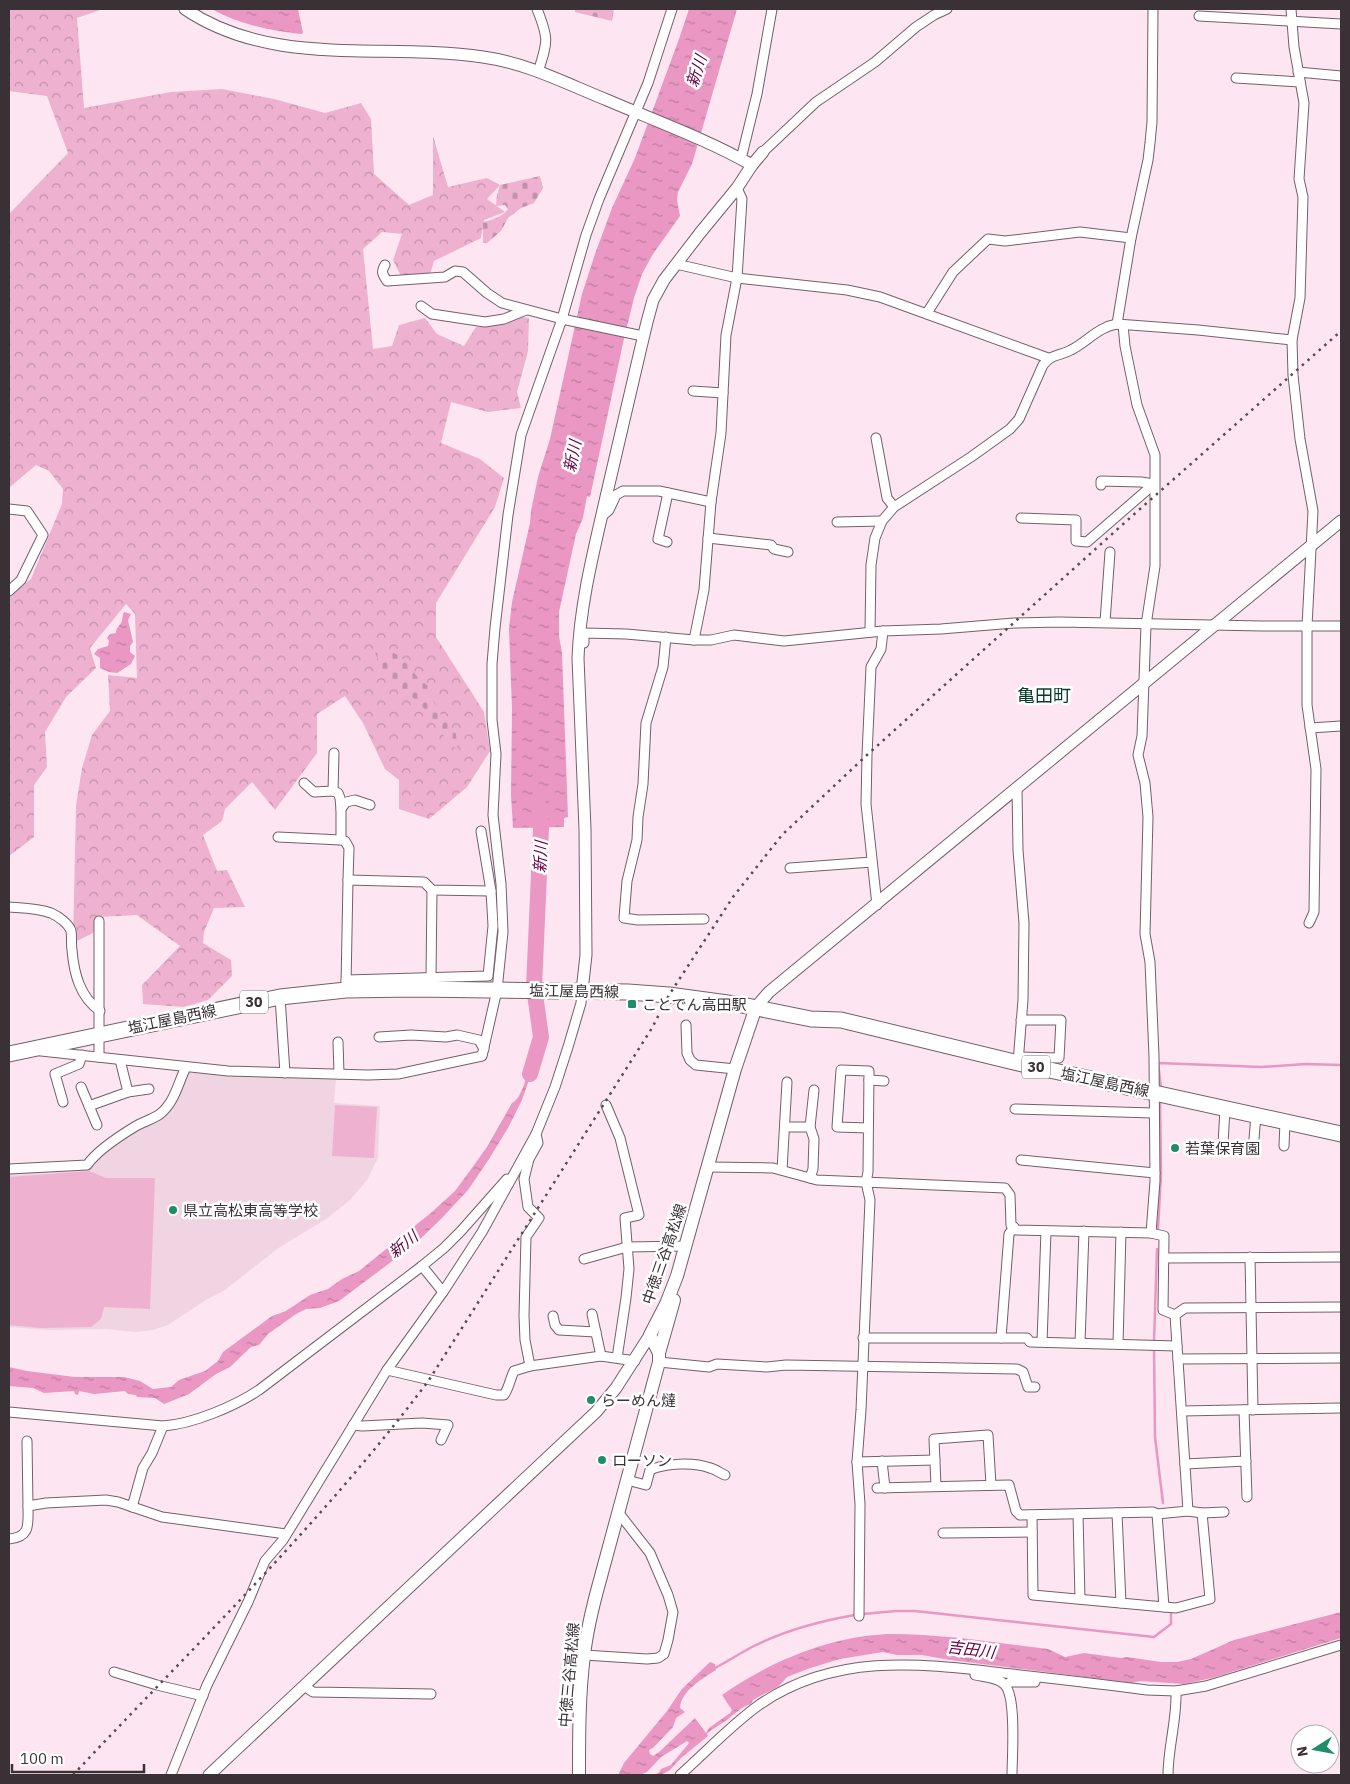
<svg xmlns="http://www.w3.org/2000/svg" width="1350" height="1784" viewBox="0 0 1350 1784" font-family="'IBM Plex Sans','Noto Sans JP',sans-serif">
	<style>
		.built { fill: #f0d4e2 }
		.forest { fill: url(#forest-crowns) }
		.cemetery { fill: url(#cemetery-stones) }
		.park { fill: #eeb1d0 }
		.water { fill: url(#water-ripples) }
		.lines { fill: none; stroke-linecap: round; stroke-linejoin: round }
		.stream { stroke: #ea97c3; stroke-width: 2.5 }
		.river { stroke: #ea97c3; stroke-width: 16 }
		.minor-casing { stroke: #73606a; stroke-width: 11 }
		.tertiary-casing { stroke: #73606a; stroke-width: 13 }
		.secondary-casing { stroke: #73606a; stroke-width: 14 }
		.primary-casing { stroke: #73606a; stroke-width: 17 }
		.minor { stroke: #fff; stroke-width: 9 }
		.tertiary { stroke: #fff; stroke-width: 11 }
		.secondary { stroke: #fff; stroke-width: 12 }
		.primary { stroke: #fff; stroke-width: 15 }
		.rail { stroke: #574b51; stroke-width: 2.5; stroke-dasharray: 2.5 5; stroke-linecap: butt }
		.poi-dot { fill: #208c6a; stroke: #fff; stroke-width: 2 }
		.labels { text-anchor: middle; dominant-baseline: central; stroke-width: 5; stroke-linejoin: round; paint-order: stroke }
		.shield { fill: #fff; stroke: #756f72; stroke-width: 1 }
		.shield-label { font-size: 14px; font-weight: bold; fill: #3a3136 }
		.street-label { font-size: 15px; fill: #3a3136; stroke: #fff }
		.poi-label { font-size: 15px; fill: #3a3136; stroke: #fff; text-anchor: start }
		.water-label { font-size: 16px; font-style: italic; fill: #680248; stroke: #fff }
		.quarter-label { font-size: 18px; fill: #073b2b; stroke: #fff }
	</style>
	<defs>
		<pattern id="forest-crowns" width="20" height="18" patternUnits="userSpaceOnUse" patternTransform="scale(1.25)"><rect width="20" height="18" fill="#eeb1d0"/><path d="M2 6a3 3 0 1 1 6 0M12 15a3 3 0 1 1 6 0" fill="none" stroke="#c291aa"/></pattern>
		<pattern id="cemetery-stones" width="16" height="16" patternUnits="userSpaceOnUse" patternTransform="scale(1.25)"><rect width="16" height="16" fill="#eeb1d0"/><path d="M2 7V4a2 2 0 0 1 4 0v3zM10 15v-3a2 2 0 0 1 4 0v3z" fill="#c291aa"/></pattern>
		<pattern id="water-ripples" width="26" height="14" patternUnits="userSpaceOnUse" patternTransform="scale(1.25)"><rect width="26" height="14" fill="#ea97c3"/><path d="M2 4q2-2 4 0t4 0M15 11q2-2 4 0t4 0" fill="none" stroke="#bf7c9f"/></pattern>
	</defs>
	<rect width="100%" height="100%" fill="#fde6f1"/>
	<path class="built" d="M 188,1073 L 336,1078 L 334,1103 L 380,1106 L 378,1158 L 367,1180 L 350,1200 L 326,1219 L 277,1249 L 225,1290 L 206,1300 L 168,1325 L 153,1330 L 136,1332 L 107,1329 L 48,1330 L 9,1327 L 9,1173 L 90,1169 L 93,1160 L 132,1131 L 171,1107 L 180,1093 L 180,1083 Z"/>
	<path class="forest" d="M 9,9 L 103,9 L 77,18 L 84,108 L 171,92 L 222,89 L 274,99 L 325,113 L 361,103 L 371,119 L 374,174 L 409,205 L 433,195 L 433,136 L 448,187 L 487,178 L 500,185 L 487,199 L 505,212 L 484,220 L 481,238 L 434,261 L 430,274 L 402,278 L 393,260 L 402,234 L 382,232 L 363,249 L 373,349 L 392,346 L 399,325 L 425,318 L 437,334 L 464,346 L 476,327 L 504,324 L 516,316 L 529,318 L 528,351 L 517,392 L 521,408 L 488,412 L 451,402 L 441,443 L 480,459 L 504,478 L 495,507 L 436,603 L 436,637 L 484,712 L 490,751 L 467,787 L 429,819 L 399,809 L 399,780 L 385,769 L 363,723 L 345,696 L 317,714 L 317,753 L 275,810 L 252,782 L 225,809 L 222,821 L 203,835 L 217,871 L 227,870 L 245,907 L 214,908 L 204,932 L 203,943 L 231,960 L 232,976 L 208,1000 L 184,1007 L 143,1004 L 142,985 L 180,946 L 137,915 L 99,917 L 93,933 L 73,943 L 76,806 L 82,768 L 92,735 L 110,711 L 108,675 L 137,678 L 135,614 L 126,604 L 90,648 L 96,668 L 66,697 L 45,732 L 47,767 L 34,785 L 34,837 L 9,856 L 9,596 L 31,579 L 62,504 L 63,489 L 49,471 L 36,465 L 10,487 L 9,489 L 9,214 L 68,153 L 47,96 L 9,91 Z"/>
	<g class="cemetery">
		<path d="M 575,9 L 614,9 L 612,21 L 575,12 Z"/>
		<path d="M 540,176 L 543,188 L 534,203 L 521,208 L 508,218 L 501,231 L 487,243 L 483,243 L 483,222 C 493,220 502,217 508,209 L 505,205 L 496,206 L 497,195 L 500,185 Z"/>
		<path d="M 375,652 L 392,652 L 401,657 L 419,679 L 428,686 L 431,697 L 441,715 L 456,734 L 457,748 L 450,745 L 428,713 L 415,699 L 394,686 L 385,678 Z"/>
	</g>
	<g class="park">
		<path d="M 335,1105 L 377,1107 L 374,1158 L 332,1156 Z"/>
		<path d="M 89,1171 L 106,1178 L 155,1178 L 150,1309 L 104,1307 L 101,1319 L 91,1327 L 40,1328 L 9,1325 L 9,1177 Z"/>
	</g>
	<g class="water">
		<path d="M 212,9 L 298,9 L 303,33 L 301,34 C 270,30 240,25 212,9 Z"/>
		<path d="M 689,9 L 737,9 L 692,164 L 678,192 L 677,200 L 680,216 L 653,254 L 642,274 L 634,298 L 623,343 L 590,497 L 587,496 L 583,518 L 576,534 L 559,612 L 559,636 L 562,653 L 568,817 L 564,818 L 564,827 L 513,828 L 511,795 L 512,709 L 509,629 L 512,602 L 530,523 L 531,511 L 538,477 L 550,439 L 582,294 L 595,254 L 612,208 L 635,158 L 679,39 Z"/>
		<path d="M 124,612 L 131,614 L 128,620 L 133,642 L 130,646 L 130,652 L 135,656 L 131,664 L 117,673 L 109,672 L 100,668 L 100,658 L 94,654 L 98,649 L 108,646 L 109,641 L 107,638 L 110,634 L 116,633 C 116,627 120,626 122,621 C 123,617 122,616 124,612 Z"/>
		<path d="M 533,1050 L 537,1056 L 522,1100 L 508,1128 L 489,1159 L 468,1190 L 441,1219 L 415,1244 L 339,1301 L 320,1308 L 306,1309 L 296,1314 L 268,1334 L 259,1345 L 251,1347 L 230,1367 L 216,1374 L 189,1394 L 164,1404 L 155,1398 L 137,1397 L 136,1395 L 128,1394 L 125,1391 L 94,1394 L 79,1391 L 78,1395 L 75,1394 L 74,1391 L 44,1393 L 33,1388 L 9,1386 L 9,1367 L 27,1371 L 75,1377 L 124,1377 L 140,1381 L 153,1389 L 171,1387 L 179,1380 L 205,1371 L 218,1361 L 223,1352 L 272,1316 L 286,1311 L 310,1295 L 328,1289 L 342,1279 L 359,1271 L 432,1212 L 455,1191 L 469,1172 L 487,1147 L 512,1103 C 523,1099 531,1062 533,1050 Z"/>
		<path d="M 1341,1612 L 1341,1638 L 1212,1678 L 1184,1684 L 1140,1681 L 1132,1683 L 950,1660 L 922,1655 L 897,1655 L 883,1652 L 840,1659 L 810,1668 L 787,1677 L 779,1686 L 753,1700 L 751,1704 C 740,1707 733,1716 724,1722 C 718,1726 712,1729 707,1734 L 708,1736 L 681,1758 L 670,1770 L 661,1775 L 652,1775 L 659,1773 L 661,1769 L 671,1765 L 689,1743 L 687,1741 L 661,1757 L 647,1772 L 640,1775 L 618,1775 L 624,1763 L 667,1711 L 682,1689 L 710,1662 L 715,1664 L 716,1670 C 703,1678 681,1691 680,1708 L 685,1712 L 676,1718 L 673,1727 L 653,1748 L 649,1750 L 650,1754 L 653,1756 L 659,1752 L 695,1718 L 706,1733 L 709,1728 L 730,1713 L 732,1710 L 722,1695 C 770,1661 833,1635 892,1634 C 944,1634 997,1643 1048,1649 L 1065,1657 L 1084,1653 L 1121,1658 L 1127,1657 L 1161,1662 L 1177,1662 L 1191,1659 L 1234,1640 Z"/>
	</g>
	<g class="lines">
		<g class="stream">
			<path d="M 1161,1088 L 1158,1063 L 1262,1067 L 1306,1064 L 1341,1065"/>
			<path d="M 1158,1228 L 1161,1175 L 1160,1098"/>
			<path d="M 1154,1342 L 1157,1249"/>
			<path d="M 1154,1348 L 1155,1437 L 1163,1503"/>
			<path d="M 863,1614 L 896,1611 L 915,1611 L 1154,1637 L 1171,1624 L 1171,1613"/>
			<path d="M 713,1669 C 727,1662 740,1653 754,1646 C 786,1630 820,1621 855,1615"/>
		</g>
		<path class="river" d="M 530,1074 L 541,1037 L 534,987 L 541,828 L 539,806"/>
		<defs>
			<g id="minor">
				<path d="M 537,9 C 549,39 548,41 538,72"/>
				<path d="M 1291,9 L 1294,47 L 1304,103 L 1299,179 L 1303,197 L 1300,298 L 1292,340 L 1293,375 L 1300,439 L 1313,511 L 1307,626 L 1307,705 L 1316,769 L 1314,912 L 1309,923"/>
				<path d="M 1199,16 L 1341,24"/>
				<path d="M 1298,72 L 1341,76"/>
				<path d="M 1236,78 L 1300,82"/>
				<path d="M 763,152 L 816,102 L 875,62 L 916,27 L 934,15 L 947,9"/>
				<path d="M 741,159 L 757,94 L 772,9"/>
				<path d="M 676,264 L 737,278 L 847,290 L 880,297 L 1048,358"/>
				<path d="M 385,265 C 381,271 382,274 387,281 L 445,277 L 455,271 L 463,272 L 487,293 L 502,303 L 562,319 L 643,336"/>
				<path d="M 421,306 L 432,314 L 485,322 L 504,319 L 526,310"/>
				<path d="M 927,313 L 953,272 L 988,239 L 1005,241 L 1080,232 L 1131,238"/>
				<path d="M 1117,324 L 1131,238 L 1148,160 L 1150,143 L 1152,122 L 1153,9"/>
				<path d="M 693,391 L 723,393"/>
				<path d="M 876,438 L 887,498 L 894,507"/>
				<path d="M 1101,485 L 1101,481 L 1141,482 L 1154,484"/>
				<path d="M 9,509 L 27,511 L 43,535 L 21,580 L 9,591"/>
				<path d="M 601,517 L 609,510 L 616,495 L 623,491 L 659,491 L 711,502"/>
				<path d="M 1021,518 L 1076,520 L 1076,541 L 1087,542 L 1154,484"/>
				<path d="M 837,522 L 882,521"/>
				<path d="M 708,538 L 771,545 L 774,549 L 788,552"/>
				<path d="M 667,542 L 658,539 L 668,493"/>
				<path d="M 1105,622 L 1110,552"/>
				<path d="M 870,632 L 871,565 L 875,538 L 882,521 L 894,507 L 971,457 L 1010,429 L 1019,419 L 1043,365 C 1051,354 1060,356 1071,350 C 1087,342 1098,327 1117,324 L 1198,330 L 1292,340"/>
				<path d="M 666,637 L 663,667 L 646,723 L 643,784 L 638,817 L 637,840 L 627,881 L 624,918 L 638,920 L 704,919"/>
				<path d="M 694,640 L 704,590 L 711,502 L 721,433 L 726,335 L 737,278 L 742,199 L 737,188"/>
				<path d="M 584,643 L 584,633 L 626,634 L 694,640 L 711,640 L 734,635 L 784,641 L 883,631 L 941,629 L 1014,623 L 1059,622 L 1262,626 L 1341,626"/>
				<path d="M 1310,728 L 1341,726"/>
				<path d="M 304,783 L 314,792 L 333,791 L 338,793 L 340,798 L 341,809"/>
				<path d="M 1017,789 L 1018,850 L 1024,923 L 1023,1000 L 1018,1063"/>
				<path d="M 333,791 L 334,753"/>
				<path d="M 278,837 L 341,840 L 345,841 L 349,848 L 348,880"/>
				<path d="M 341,840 L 341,809 L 346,802 L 355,800 L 370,805"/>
				<path d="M 790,868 L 872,862"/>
				<path d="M 877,905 L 866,804 L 867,755 L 871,667 L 881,649 L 883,631"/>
				<path d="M 9,907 C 23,908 38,908 51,913 C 58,916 69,924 71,931 C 72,936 71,944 72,950 C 74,974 80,997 100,1011"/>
				<path d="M 431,977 L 432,890"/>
				<path d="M 346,980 L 488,976 L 493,926 L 491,891 L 481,831"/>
				<path d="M 346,985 L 348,880 L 424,882 L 432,890 L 491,891"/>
				<path d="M 280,997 L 285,1073"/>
				<path d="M 686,1025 L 687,1053 L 690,1060 L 696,1065 L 735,1069"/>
				<path d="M 379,1037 L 411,1035 L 446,1037 L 457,1035 L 479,1040 L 484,1049"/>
				<path d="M 338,1042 L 339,1074"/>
				<path d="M 41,1051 L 228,1071 L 368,1075 L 398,1074 L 482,1056 L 497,990 L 503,932 L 501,884 L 493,815 L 496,754 L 492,720 L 492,664 L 495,628 L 508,515 L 521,435 L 562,319 L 586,235 L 599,199 L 648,83 L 672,9"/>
				<path d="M 99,1057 L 99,921"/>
				<path d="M 1018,1057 L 1059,1058 L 1061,1020 L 1021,1020"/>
				<path d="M 120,1060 L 128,1092"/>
				<path d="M 869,1080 L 884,1081"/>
				<path d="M 81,1087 L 97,1125"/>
				<path d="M 63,1102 L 55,1074 L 79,1064 L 82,1055"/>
				<path d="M 606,1105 L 620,1138 L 639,1215 L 625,1218 L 629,1269 L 626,1298 L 617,1358"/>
				<path d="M 89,1106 L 128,1092 L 149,1089"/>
				<path d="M 1015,1109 L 1153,1113"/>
				<path d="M 790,1127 L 810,1127"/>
				<path d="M 1223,1144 L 1225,1109"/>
				<path d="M 1284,1146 L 1285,1122"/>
				<path d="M 1253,1151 L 1256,1115"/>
				<path d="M 1021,1160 L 1155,1173"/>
				<path d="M 708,1167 L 773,1168 L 817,1180 L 1005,1188 L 1010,1195 L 1011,1225 L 1016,1230 L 1151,1233 L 1155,1181 L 1154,1056 L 1150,962 L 1145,934 L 1148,817 L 1145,783 L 1138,755 L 1142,736 L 1146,625 L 1155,566 L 1155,455 L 1137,405 L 1125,346 L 1123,325"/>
				<path d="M 9,1169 L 87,1165 C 97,1151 121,1135 136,1126 C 143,1122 153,1119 160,1114 C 175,1102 178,1083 186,1067"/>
				<path d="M 782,1170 L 787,1082"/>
				<path d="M 810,1178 L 813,1169 L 814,1139 L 810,1127 L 814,1090"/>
				<path d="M 1250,1257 L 1253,1410"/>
				<path d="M 1164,1258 L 1341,1257"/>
				<path d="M 584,1259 L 627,1247 L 686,1246"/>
				<path d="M 422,1266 L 443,1292"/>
				<path d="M 592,1314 L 601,1356"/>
				<path d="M 1175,1315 L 1185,1308 L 1341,1307"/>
				<path d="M 553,1316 L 555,1325 L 559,1330 L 596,1332"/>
				<path d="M 863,1338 L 1027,1338 L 1030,1342 L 1177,1346"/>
				<path d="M 1001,1338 L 1009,1234 L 1014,1227"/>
				<path d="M 1042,1342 L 1046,1231"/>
				<path d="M 1080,1343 L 1084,1231"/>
				<path d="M 1118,1344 L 1121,1232"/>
				<path d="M 1178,1359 L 1341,1358"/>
				<path d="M 659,1362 L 709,1367 L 717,1364 L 767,1367 L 786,1365 L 1017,1369 L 1023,1372 L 1028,1387 L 1035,1387"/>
				<path d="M 530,1366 L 525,1340 L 524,1316 L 526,1237 L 539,1218 L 528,1207 L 524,1179 L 529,1159 L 538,1143 L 536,1134"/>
				<path d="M 387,1370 L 496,1395 L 504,1395 C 509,1388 510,1379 514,1371 L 530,1366 L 601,1356 L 635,1361"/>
				<path d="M 1244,1410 L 1247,1497"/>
				<path d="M 1182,1411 L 1341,1408"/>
				<path d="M 9,1412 L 163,1426 C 193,1424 235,1406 259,1390 L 422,1266 L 444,1248 L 461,1231 L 507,1179"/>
				<path d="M 353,1425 L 362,1426 L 422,1423 L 448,1425 L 441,1440"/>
				<path d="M 27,1441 L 28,1506"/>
				<path d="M 882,1461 L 885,1488"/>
				<path d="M 857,1462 L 935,1460"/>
				<path d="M 1185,1464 L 1246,1461"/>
				<path d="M 627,1480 L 646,1485 L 650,1470 C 666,1463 694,1462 710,1468 C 715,1469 720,1473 725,1475"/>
				<path d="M 936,1486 L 934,1439 L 988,1435 L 991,1485"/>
				<path d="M 877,1488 L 1009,1485 L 1016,1511 L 1020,1515 L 1153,1512 L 1157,1514"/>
				<path d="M 132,1507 L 143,1468 L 152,1453 L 163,1426"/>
				<path d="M 1188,1511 L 1202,1513 L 1224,1512"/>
				<path d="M 1117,1513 L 1121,1603"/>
				<path d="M 1078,1514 L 1080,1599"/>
				<path d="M 1032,1515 L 1033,1595 L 1164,1607 L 1157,1514 L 1188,1511 L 1175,1315 L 1163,1310 L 1164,1236 L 1151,1233"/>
				<path d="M 943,1533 L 1032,1532"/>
				<path d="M 9,1539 C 31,1537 28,1524 28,1506 L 46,1503 L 106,1500 L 118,1502 L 162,1517 L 286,1534"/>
				<path d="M 1164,1607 L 1176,1608 L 1210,1599 L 1202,1513"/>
				<path d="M 859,1616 L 860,1504 L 857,1462 L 861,1410 L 870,1200 L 866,1182 L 868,1172 L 869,1071 L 841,1070 L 837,1127 L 868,1128"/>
				<path d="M 584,1655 L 647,1659 L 658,1658 L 664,1654 L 668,1640 L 673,1612 L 668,1595 L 650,1553 L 618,1512"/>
				<path d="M 114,1672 L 157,1685 L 203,1696"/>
				<path d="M 975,1675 C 984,1677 997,1677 1004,1684 C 1017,1695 1012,1757 1012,1775"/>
				<path d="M 1006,1685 L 1010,1682 L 1035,1682"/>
				<path d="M 304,1686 L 313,1692 L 431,1694"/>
				<path d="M 171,1775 L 207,1685 L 248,1602 L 265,1561 L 283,1540 L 387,1370 L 443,1292 L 482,1232 L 536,1134 L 555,1087 L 568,1047 L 581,1003 L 582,991"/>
				<path d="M 680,1775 C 706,1752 731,1725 759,1705 C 837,1651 924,1664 1012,1674 C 1057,1679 1102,1684 1147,1690 L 1176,1691 L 1206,1686 L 1341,1645"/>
				<path d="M 1168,1775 C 1168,1747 1177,1720 1176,1691"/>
			</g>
			<g id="tertiary">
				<path d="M 185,9 C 274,69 383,42 483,57 C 527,63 567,84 607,100 C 656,121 706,139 752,165"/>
				<path d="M 582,991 L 586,955 L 585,829 L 578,658 C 580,603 594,550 606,497 C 620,438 633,380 647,322 L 653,300 L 664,280 L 700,233 L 737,188 L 752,165 L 763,152"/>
				<path d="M 756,1007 L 769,992 L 1341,521"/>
				<path d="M 209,1775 L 596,1412 L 616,1388 L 650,1335"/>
			</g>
			<g id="secondary">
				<path d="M 659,1353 L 674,1300"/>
				<path d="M 579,1775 C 579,1735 579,1695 584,1655 C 587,1630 593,1605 600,1580 L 659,1362 L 659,1353 L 650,1335 L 666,1304 L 677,1276 L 735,1069 L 756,1007"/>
			</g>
			<path id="primary" d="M 9,1054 L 280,997 L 346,990 L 414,989 L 628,992 L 669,995 L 742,1005 L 811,1019 L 841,1020 L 1018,1063 L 1341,1134"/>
		</defs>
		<use href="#minor" class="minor-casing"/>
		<use href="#tertiary" class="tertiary-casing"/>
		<use href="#secondary" class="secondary-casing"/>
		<use href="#primary" class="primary-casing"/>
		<use href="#minor" class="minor"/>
		<use href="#tertiary" class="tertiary"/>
		<use href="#secondary" class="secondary"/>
		<use href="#primary" class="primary"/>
		<path class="rail" d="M 73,1775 C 194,1646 323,1522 429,1380 L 652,1028 L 669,995 L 733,897 L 782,835 L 867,755 L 1131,517 L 1341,331"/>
	</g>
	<g class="poi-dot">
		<rect x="627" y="999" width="10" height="10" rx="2.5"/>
		<circle cx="1175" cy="1148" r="5"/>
		<circle cx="173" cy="1210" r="5"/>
		<circle cx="591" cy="1400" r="5"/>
		<circle cx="602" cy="1460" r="5"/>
	</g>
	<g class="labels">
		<g class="shield">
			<rect x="240" y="990.5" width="28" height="23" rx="4"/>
			<rect x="1022" y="1055.5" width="28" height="23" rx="4"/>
		</g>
		<g class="shield-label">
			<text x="254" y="1002">30</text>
			<text x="1036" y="1067">30</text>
		</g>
		<g class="street-label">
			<text transform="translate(574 991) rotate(1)">塩江屋島西線</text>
			<text transform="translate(172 1019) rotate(-12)">塩江屋島西線</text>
			<text transform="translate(1105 1082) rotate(12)">塩江屋島西線</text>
			<text transform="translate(664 1254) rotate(-71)">中徳三谷高松線</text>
			<text transform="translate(569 1675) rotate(-85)">中徳三谷高松線</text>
		</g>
		<g class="poi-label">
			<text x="642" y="1004">ことでん高田駅</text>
			<text x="1185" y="1148">若葉保育園</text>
			<text x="183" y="1210">県立高松東高等学校</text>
			<text x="601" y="1400">らーめん燵</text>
			<text x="612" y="1460">ローソン</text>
		</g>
		<g class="water-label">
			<text transform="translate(696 71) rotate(-72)">新川</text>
			<text transform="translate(572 456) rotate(-79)">新川</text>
			<text transform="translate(540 857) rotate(-87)">新川</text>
			<text transform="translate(403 1244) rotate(-39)">新川</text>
			<text transform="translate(971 1649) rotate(7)">吉田川</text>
		</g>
		<g class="quarter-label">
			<text x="1044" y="695">亀田町</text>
		</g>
	</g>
	<rect width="1350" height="1784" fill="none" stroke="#3a3136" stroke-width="20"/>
	<g transform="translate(1315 1749) rotate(259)"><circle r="24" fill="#ffffff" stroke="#b0adaf"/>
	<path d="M0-4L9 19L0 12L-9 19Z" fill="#208c6a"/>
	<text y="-8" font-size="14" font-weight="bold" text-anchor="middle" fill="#3a3136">N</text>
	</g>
	<path d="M12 1764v8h132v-8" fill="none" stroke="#3a3136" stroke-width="2.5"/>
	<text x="20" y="1764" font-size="15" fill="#3a3136" stroke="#ffffff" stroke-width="4" paint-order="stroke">100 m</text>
</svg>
